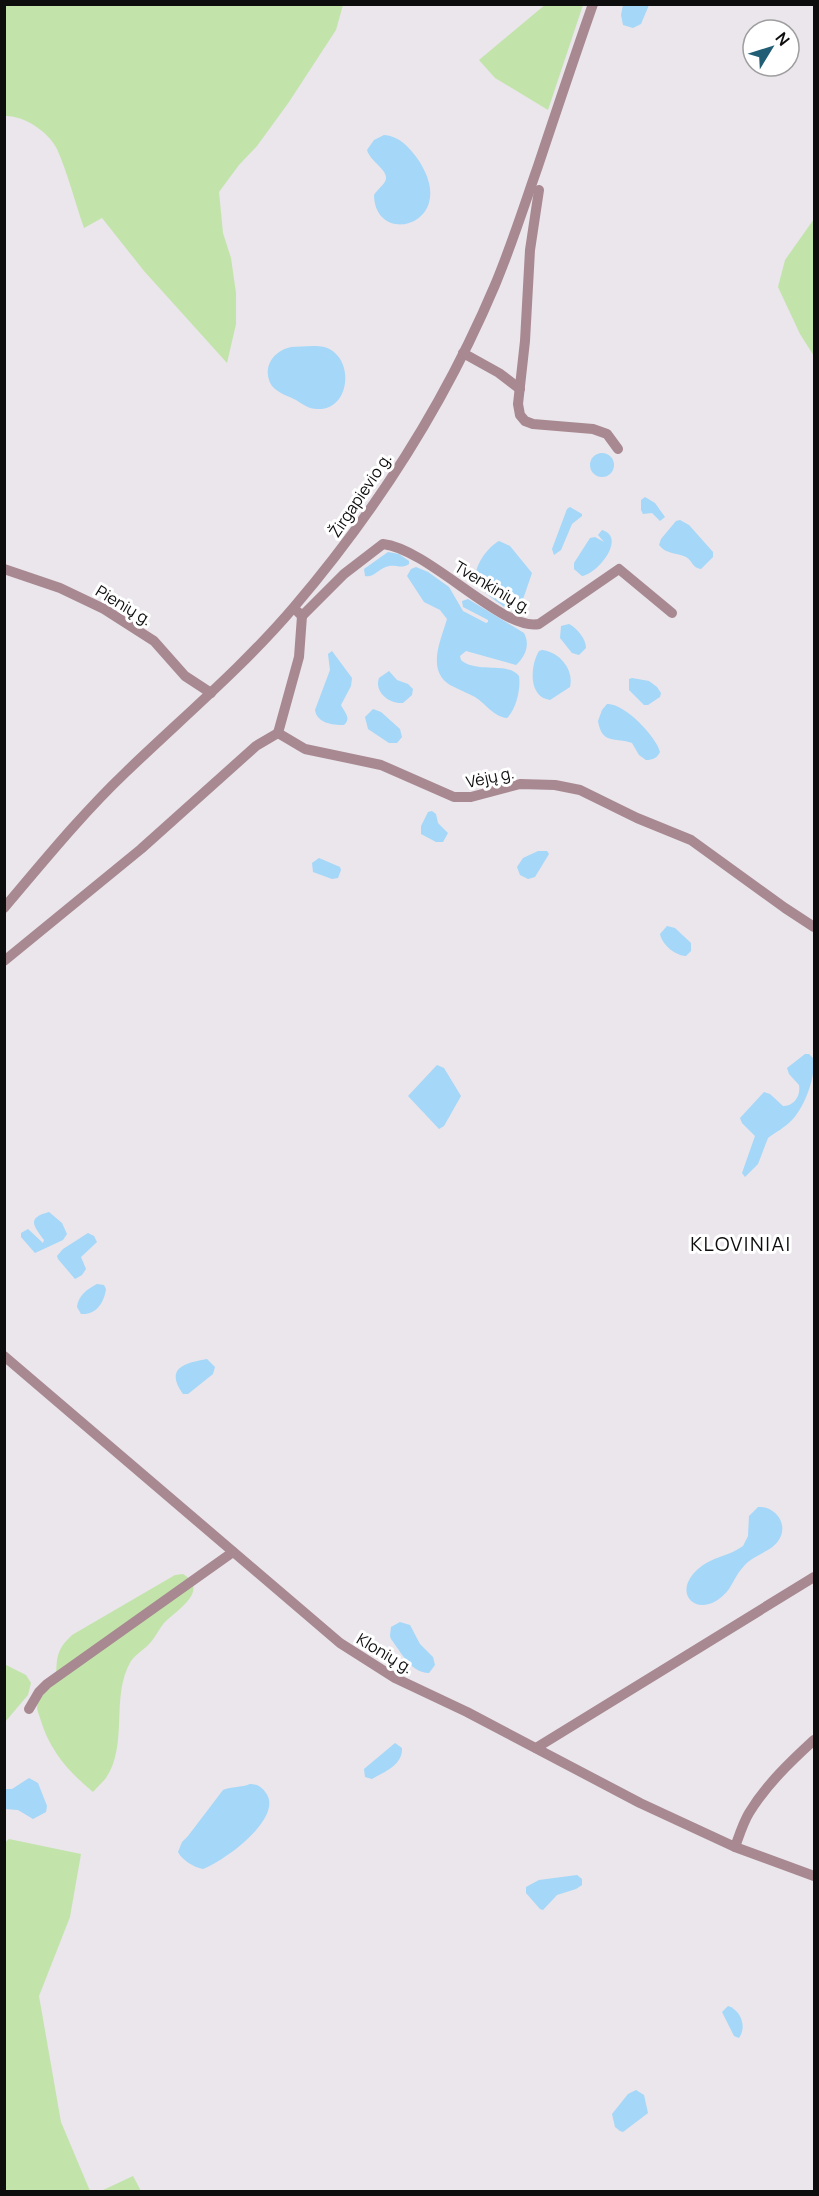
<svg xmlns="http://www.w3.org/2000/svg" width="819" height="2196" viewBox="0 0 819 2196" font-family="Manrope,sans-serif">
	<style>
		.green { fill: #c2e4aa }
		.water { fill: #a4d7f8 }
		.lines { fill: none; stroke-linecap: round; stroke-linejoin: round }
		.minor { stroke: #a88991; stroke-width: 10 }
		.labels { text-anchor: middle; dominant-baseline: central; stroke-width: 6; stroke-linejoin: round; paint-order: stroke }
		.street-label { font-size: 16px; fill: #0e0d0e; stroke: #fff }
		.quarter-label { font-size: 20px; letter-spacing: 1.5px; fill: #0e0d0e; stroke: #fff }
	</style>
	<rect width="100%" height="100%" fill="#eae6ec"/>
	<g class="green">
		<path d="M 5,4 L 343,5 L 336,30 L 289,102 L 257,146 L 239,165 L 219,192 L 223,233 L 231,258 L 236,293 L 236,324 L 227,363 L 144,271 L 102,218 L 84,228 C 75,202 68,174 57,149 C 49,132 23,115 5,116 Z"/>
		<path d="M 546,4 L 583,5 L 548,110 L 495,78 L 479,60 Z"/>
		<path d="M 814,219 L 814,356 L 800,334 L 778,287 L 785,260 Z"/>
		<path d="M 183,1574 C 211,1591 175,1611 164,1623 C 159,1629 156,1636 151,1642 C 145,1649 136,1654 131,1661 C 110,1696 129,1744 106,1778 C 102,1783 97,1787 93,1792 C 69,1772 50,1751 41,1721 C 40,1717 37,1711 37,1707 C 38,1697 50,1688 56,1681 C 57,1659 55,1651 72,1635 L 175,1575 Z"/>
		<path d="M 4,1664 L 26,1675 L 31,1683 L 28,1695 L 5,1722 Z"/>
		<path d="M 9,1839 L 81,1854 L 70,1917 L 39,1996 L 61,2122 L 90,2191 L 5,2191 L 4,1843 Z"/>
		<path d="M 133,2176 L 141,2191 L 101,2191 Z"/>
	</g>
	<g class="water">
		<path d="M 623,5 L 649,5 L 641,24 L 633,28 L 623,25 L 621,15 Z"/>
		<path d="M 384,135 C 399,136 409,147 417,158 C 463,224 375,249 374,195 C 377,190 385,184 386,179 C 388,170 370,161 367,150 L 374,140 Z"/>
		<path d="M 291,347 C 301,347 314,345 324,347 C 355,355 352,411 317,409 C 309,409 302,404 296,400 C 288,396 278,393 272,386 C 261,368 273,351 291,347 Z"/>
		<circle cx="602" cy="465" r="12"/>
		<path d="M 645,497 L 655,503 L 665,517 L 660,521 L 652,513 L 643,514 L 641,510 L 641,500 Z"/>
		<path d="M 570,507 L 582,514 L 582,516 L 572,524 L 561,550 L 554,555 L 552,549 L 567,509 Z"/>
		<path d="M 680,520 L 689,525 L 713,552 L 713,557 L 701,569 C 692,568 693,561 686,557 C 676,552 667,555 659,545 L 661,539 L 676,521 Z"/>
		<path d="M 602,530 C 627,537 598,574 582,576 L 574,569 L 574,563 L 590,538 L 595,537 L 604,542 L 598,535 Z"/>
		<path d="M 499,541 L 510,546 L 532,573 L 521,605 L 517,610 C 508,611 503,606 496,601 C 490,596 482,591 478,585 C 469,572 487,547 499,541 Z"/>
		<path d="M 388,552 L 399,554 L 409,561 L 409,564 C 402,569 397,565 389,566 C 379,568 374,578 365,576 L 364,569 Z"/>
		<path d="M 416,567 L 428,572 L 449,587 L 463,611 L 486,623 L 488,622 L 488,620 L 463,607 L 462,601 L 468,599 L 524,633 C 530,644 526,656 516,665 L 466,651 L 460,656 L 461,660 C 477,674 507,661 519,676 C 521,689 516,709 507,718 C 494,717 486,704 475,697 C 467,693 458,689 450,685 C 426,670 441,640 447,619 L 440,610 L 424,602 L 407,576 L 411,569 Z"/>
		<path d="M 569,624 C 577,628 586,639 586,648 L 579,655 L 572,653 L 560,638 L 561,626 Z"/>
		<path d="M 542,650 C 560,652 574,670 570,687 L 550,700 C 528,697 530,666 539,651 Z"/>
		<path d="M 332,651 L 352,678 L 351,686 L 341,705 C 344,712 352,718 344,725 C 332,725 317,723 315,710 L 330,670 L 328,654 Z"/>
		<path d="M 389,671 L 397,680 L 408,684 L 413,689 L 412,695 L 403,703 C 389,704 374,692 379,678 Z"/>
		<path d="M 632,678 L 649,681 L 657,687 L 661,693 L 660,697 L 648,705 L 644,705 L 629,690 L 629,679 Z"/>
		<path d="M 607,704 C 623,702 657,737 660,752 C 657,758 653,760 646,760 L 639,755 L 632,743 C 615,737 602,745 598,721 L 602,710 Z"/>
		<path d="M 373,709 L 381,712 L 400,729 L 402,737 L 397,743 L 389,743 L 368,729 L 365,717 Z"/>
		<path d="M 432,811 L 436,814 L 438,823 L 448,833 L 443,842 L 436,842 L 421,834 L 421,826 L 428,812 Z"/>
		<path d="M 538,851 L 547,851 L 549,854 L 535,877 L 528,879 L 520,875 L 517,867 L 523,858 Z"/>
		<path d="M 319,858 L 340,867 L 341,870 L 338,878 L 332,879 L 313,872 L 312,863 Z"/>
		<path d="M 667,926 L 675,928 L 691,943 L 691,951 L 686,956 C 676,956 662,945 660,934 Z"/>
		<path d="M 805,1054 L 809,1054 L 814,1059 C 815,1078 805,1107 791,1121 C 784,1128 776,1132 768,1138 L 758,1164 L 745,1177 L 742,1173 L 755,1136 L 742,1123 L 740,1118 L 764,1092 L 770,1094 L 783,1106 C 794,1106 801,1096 799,1085 L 789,1074 L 787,1068 Z"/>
		<path d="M 437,1065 L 444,1068 L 461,1096 L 444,1126 L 439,1129 L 408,1096 Z"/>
		<path d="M 49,1212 L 62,1223 L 67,1234 L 63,1240 L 35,1253 L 21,1237 L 21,1233 L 28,1229 L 43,1243 L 44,1240 C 34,1226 26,1218 49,1212 Z"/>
		<path d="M 88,1233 L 94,1236 L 97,1242 L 81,1257 L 86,1269 L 82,1275 L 75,1279 L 58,1259 L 57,1256 L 63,1249 Z"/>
		<path d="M 97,1284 L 104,1285 L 106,1289 C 104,1303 96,1315 81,1314 L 77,1307 C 78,1296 87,1289 97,1284 Z"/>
		<path d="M 207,1359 L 215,1367 L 213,1374 L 188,1394 L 183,1394 C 164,1367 186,1363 207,1359 Z"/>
		<path d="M 758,1507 C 774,1506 788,1522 780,1538 C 773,1552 754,1554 744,1566 C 738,1572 734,1581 729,1589 C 703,1623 668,1596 698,1569 C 711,1557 730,1556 743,1546 L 748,1536 L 749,1516 Z"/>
		<path d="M 400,1622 L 410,1625 L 420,1644 L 433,1657 L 435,1665 L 429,1673 C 411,1673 401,1652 391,1639 L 390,1636 L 391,1627 Z"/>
		<path d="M 395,1743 L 402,1748 C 403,1765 384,1772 372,1779 L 365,1777 L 364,1769 Z"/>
		<path d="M 29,1778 L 38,1783 L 47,1806 L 46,1812 L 33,1819 L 18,1810 L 5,1809 L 5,1789 L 12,1789 Z"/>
		<path d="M 250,1784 C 257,1784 262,1787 266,1793 C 284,1818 224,1861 203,1869 C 193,1867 182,1860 178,1852 L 182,1842 L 188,1836 L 223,1790 C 232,1786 241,1788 250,1784 Z"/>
		<path d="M 577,1875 L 582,1879 L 582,1885 L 576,1889 L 557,1895 L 543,1910 L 540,1909 L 526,1893 L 526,1887 L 539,1880 Z"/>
		<path d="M 728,2006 C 741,2010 747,2027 739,2038 L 734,2036 L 722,2012 Z"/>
		<path d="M 636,2090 L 644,2095 L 648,2113 L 623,2132 L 620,2131 L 615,2127 L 612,2114 L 628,2094 Z"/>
	</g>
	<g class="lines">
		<g class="minor">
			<path d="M 539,190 L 530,250 L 525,341 L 518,404 L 520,415 L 525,421 L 533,424 L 593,429 L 607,434 L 618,449"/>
			<path d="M 463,353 L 499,373 L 520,389"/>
			<path d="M 4,569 L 60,588 L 104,609 L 154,641 L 185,676 L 211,693"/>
			<path d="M 302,616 L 344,574 L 383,544 C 429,549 503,632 539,624 L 619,569 L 672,613"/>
			<path d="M 278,733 L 305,749 L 381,765 L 454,797 L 471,797 L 520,784 L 555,785 L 580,790 L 637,818 L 691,840 L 785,908 L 814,927"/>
			<path d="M 278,733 L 299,657 L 302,616 L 298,612"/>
			<path d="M 4,908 C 43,862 82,814 125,773 C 182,718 243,667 294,607 C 376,511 446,401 495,285 C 511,247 524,206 538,166 C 556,112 574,58 593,4"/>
			<path d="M 4,961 L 141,849 L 256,746 L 278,733"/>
			<path d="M 4,1356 L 340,1643 L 395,1678 L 467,1712 L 640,1803 L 735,1847 L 814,1876"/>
			<path d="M 29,1709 L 39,1692 L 47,1684 L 233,1552"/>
			<path d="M 536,1748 L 814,1577"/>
			<path d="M 735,1847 C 739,1836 743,1823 749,1813 C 766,1785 790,1762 814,1740"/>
		</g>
	</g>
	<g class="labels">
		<g class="street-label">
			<text transform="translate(360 495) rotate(-56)">Žirgapievio g.</text>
			<text transform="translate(493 587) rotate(31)">Tvenkinių g.</text>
			<text transform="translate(124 605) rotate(31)">Pienių g.</text>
			<text transform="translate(490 777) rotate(-12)">Vėjų g.</text>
			<text transform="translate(385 1653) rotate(31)">Klonių g.</text>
		</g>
		<g class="quarter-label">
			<text x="741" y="1243">KLOVINIAI</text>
		</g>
	</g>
	<rect width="819" height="2196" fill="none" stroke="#0e0d0e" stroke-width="12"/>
	<g transform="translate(771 48) rotate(52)"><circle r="28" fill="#ffffff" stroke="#9f9e9f" stroke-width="1.5"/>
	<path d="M0-4.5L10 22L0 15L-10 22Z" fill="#215e75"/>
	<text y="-9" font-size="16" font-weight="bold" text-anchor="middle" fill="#0e0d0e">N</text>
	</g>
</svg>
